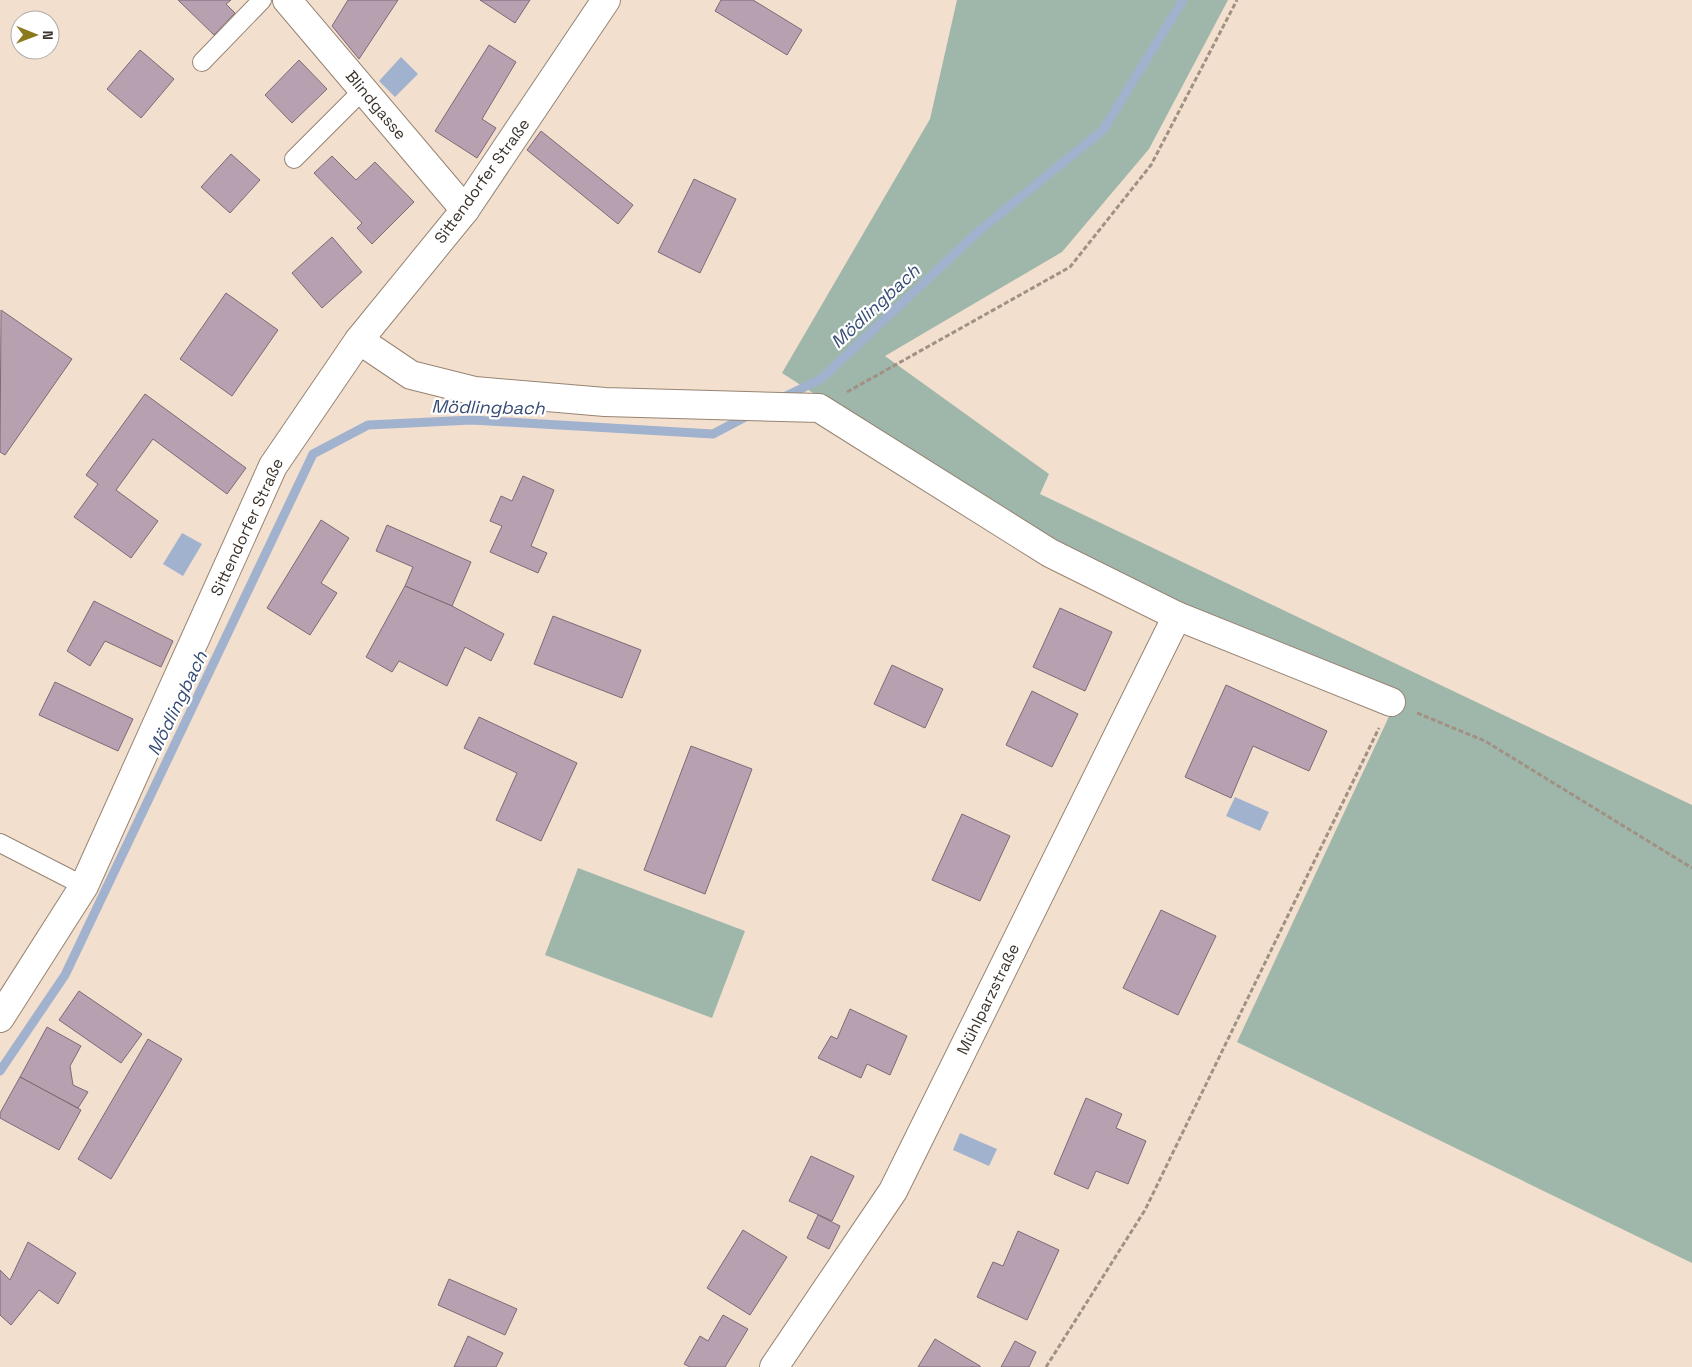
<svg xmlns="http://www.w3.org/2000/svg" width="1692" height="1367" viewBox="0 0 1692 1367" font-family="'Space Grotesk',sans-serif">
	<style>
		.green { fill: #9fb7aa }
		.water { fill: #a1b2cf }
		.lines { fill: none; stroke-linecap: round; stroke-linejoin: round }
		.stream { stroke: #a1b2cf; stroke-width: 9 }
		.building { fill: #b7a1b0; stroke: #7e6977 }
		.service-casing { stroke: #978473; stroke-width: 20 }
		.minor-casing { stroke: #978473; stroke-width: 30 }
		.tertiary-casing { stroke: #978473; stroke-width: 30 }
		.path { stroke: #a09184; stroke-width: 3; stroke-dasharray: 5 2.5; stroke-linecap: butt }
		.service { stroke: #fff; stroke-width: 18 }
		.minor { stroke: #fff; stroke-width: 28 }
		.tertiary { stroke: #fff; stroke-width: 28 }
		.labels { text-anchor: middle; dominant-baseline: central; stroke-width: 4.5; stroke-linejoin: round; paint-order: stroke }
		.street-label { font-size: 16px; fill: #3a322b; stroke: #fff }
		.water-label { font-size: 18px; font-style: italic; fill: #364c76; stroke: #fff }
	</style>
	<rect width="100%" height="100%" fill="#f3dfcd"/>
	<g class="green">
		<path d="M 957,0 L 1228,0 L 1149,149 L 1062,252 L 885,356 L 1049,474 L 1040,494 L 1692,805 L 1692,1263 L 1237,1042 L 1399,695 L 1172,602 L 1020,526 L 782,373 L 930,119 Z"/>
		<path d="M 578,868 L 745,931 L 712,1018 L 545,955 Z"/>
	</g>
	<g class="water">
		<path d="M 401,57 L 418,74 L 395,97 L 379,81 Z"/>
		<path d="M 182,533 L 202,544 L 183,576 L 163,564 Z"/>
		<path d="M 1235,797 L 1269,812 L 1260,831 L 1226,816 Z"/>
		<path d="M 960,1133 L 997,1149 L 989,1166 L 953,1150 Z"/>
	</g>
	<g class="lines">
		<g class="stream">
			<path d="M 782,398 L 821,379 L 980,230 L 1103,130 L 1183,0"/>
			<path d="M 0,1071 L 65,975 L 313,454 L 368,425 L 472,420 L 713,434 L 751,414"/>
		</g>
	</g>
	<g class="building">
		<path d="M 178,0 L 231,0 L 226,4 L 235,13 L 214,35 Z"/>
		<path d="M 348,0 L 398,0 L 359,59 L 332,26 Z"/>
		<path d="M 480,0 L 530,0 L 515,23 Z"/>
		<path d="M 721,0 L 753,0 L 802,30 L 787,55 L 715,11 Z"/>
		<path d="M 489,45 L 516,62 L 482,119 L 496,128 L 477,158 L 435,131 Z"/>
		<path d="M 140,50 L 174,79 L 141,118 L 107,89 Z"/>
		<path d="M 299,60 L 327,89 L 292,123 L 265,95 Z"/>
		<path d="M 541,131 L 633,205 L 618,224 L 527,150 Z"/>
		<path d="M 231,154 L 260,180 L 230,213 L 201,187 Z"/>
		<path d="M 332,156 L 356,180 L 375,162 L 414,202 L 372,244 L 357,228 L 362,223 L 314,173 Z"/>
		<path d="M 694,179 L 736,199 L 700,273 L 658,252 Z"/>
		<path d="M 332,237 L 362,272 L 322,308 L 292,273 Z"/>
		<path d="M 226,293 L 278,330 L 232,396 L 180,359 Z"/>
		<path d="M 1,310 L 72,359 L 5,455 L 0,452 Z"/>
		<path d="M 145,394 L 246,468 L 227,494 L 153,439 L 116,490 L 158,521 L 131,558 L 74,517 L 98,484 L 86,475 Z"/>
		<path d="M 523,476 L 554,490 L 531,546 L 547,553 L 538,573 L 490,552 L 502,526 L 490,521 L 501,496 L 512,501 Z"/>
		<path d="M 321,520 L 349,538 L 321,583 L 337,593 L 310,635 L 267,608 Z"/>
		<path d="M 387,525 L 471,562 L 452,606 L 405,586 L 413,567 L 376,551 Z"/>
		<path d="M 405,586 L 452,606 L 504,634 L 491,661 L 465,647 L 447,686 L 399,661 L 392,672 L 366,657 Z"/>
		<path d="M 94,601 L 173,641 L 161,667 L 105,641 L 90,666 L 67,651 Z"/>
		<path d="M 1060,608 L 1112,632 L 1085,691 L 1033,667 Z"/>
		<path d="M 553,616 L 641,650 L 622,698 L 534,664 Z"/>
		<path d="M 892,665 L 943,689 L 925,728 L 874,704 Z"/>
		<path d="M 55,682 L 133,719 L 118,751 L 39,715 Z"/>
		<path d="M 1226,685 L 1327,731 L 1309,771 L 1253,746 L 1231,798 L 1185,777 Z"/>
		<path d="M 1032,691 L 1078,714 L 1052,767 L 1006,745 Z"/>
		<path d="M 479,717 L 577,763 L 541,841 L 496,820 L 517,773 L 464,748 Z"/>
		<path d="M 691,746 L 752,769 L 705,894 L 644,870 Z"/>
		<path d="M 962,814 L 1010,836 L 980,901 L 932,880 Z"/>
		<path d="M 1161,910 L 1216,936 L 1178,1015 L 1123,988 Z"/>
		<path d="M 79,991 L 142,1034 L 121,1063 L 59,1020 Z"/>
		<path d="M 850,1009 L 907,1036 L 890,1075 L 867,1064 L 861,1078 L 818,1058 L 831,1036 L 837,1039 Z"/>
		<path d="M 47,1027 L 81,1046 L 70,1066 L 73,1085 L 88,1092 L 78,1108 L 20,1077 Z"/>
		<path d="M 148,1039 L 182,1059 L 111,1179 L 78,1159 Z"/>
		<path d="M 20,1077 L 81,1110 L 59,1150 L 0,1118 L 0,1113 Z"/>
		<path d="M 1086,1098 L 1122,1114 L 1116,1128 L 1146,1141 L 1128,1184 L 1096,1171 L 1088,1189 L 1054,1174 Z"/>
		<path d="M 811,1156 L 854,1176 L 832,1221 L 789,1201 Z"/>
		<path d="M 818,1215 L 840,1226 L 829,1249 L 807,1238 Z"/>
		<path d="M 743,1230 L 787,1257 L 750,1315 L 707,1288 Z"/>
		<path d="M 1018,1231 L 1059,1250 L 1027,1320 L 977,1297 L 993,1262 L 1003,1266 Z"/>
		<path d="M 28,1242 L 76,1273 L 58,1304 L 39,1290 L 11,1325 L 0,1315 L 0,1270 L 10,1280 Z"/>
		<path d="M 449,1279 L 517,1309 L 505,1335 L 438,1305 Z"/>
		<path d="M 723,1315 L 748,1329 L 725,1367 L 690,1367 L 684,1364 L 700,1336 L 708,1341 Z"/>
		<path d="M 468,1336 L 503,1353 L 496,1367 L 454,1367 Z"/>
		<path d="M 935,1339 L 980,1366 L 980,1367 L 918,1367 Z"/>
		<path d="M 1015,1341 L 1036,1352 L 1029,1367 L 1001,1367 Z"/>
	</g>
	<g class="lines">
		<defs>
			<g id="service">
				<path d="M 202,62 L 262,0"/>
				<path d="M 294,159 L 363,90"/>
				<path d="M 0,843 L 84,886"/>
			</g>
			<g id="minor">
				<path d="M 287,0 L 465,210"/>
				<path d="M 359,340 L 411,375 L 475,391 L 605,402 L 819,408 L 1050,553 L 1177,616 L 1391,702"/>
				<path d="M 774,1367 L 893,1191 L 1177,616"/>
			</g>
			<path id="tertiary" d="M 0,1018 L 84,886 L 273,466 L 359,340 L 465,210 L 606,0"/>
		</defs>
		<use href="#service" class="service-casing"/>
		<use href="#minor" class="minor-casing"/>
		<use href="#tertiary" class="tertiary-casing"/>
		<g class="path">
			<path d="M 847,392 L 1070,267 L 1151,165 L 1237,0"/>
			<path d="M 1417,713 L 1485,741 L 1692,868"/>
			<path d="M 1046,1367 L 1145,1210 L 1379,728"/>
		</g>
		<use href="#service" class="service"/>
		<use href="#minor" class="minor"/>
		<use href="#tertiary" class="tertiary"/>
	</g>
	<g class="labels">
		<g class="street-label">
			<text transform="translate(376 105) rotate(50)">Blindgasse</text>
			<text transform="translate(482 181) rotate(-54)">Sittendorfer Straße</text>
			<text transform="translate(247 527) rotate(-65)">Sittendorfer Straße</text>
			<text transform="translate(988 999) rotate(-64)">Mühlparzstraße</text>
		</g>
		<g class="water-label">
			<text transform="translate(875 306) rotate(-43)">Mödlingbach</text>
			<text transform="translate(488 407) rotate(1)">Mödlingbach</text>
			<text transform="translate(177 703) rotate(-64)">Mödlingbach</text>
		</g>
	</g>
	<g transform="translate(35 35) rotate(91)"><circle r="24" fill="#ffffff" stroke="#b0adaa"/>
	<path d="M0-4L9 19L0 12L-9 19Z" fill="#8b791e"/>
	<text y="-8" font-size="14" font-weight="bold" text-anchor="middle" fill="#3a322b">N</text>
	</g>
</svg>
